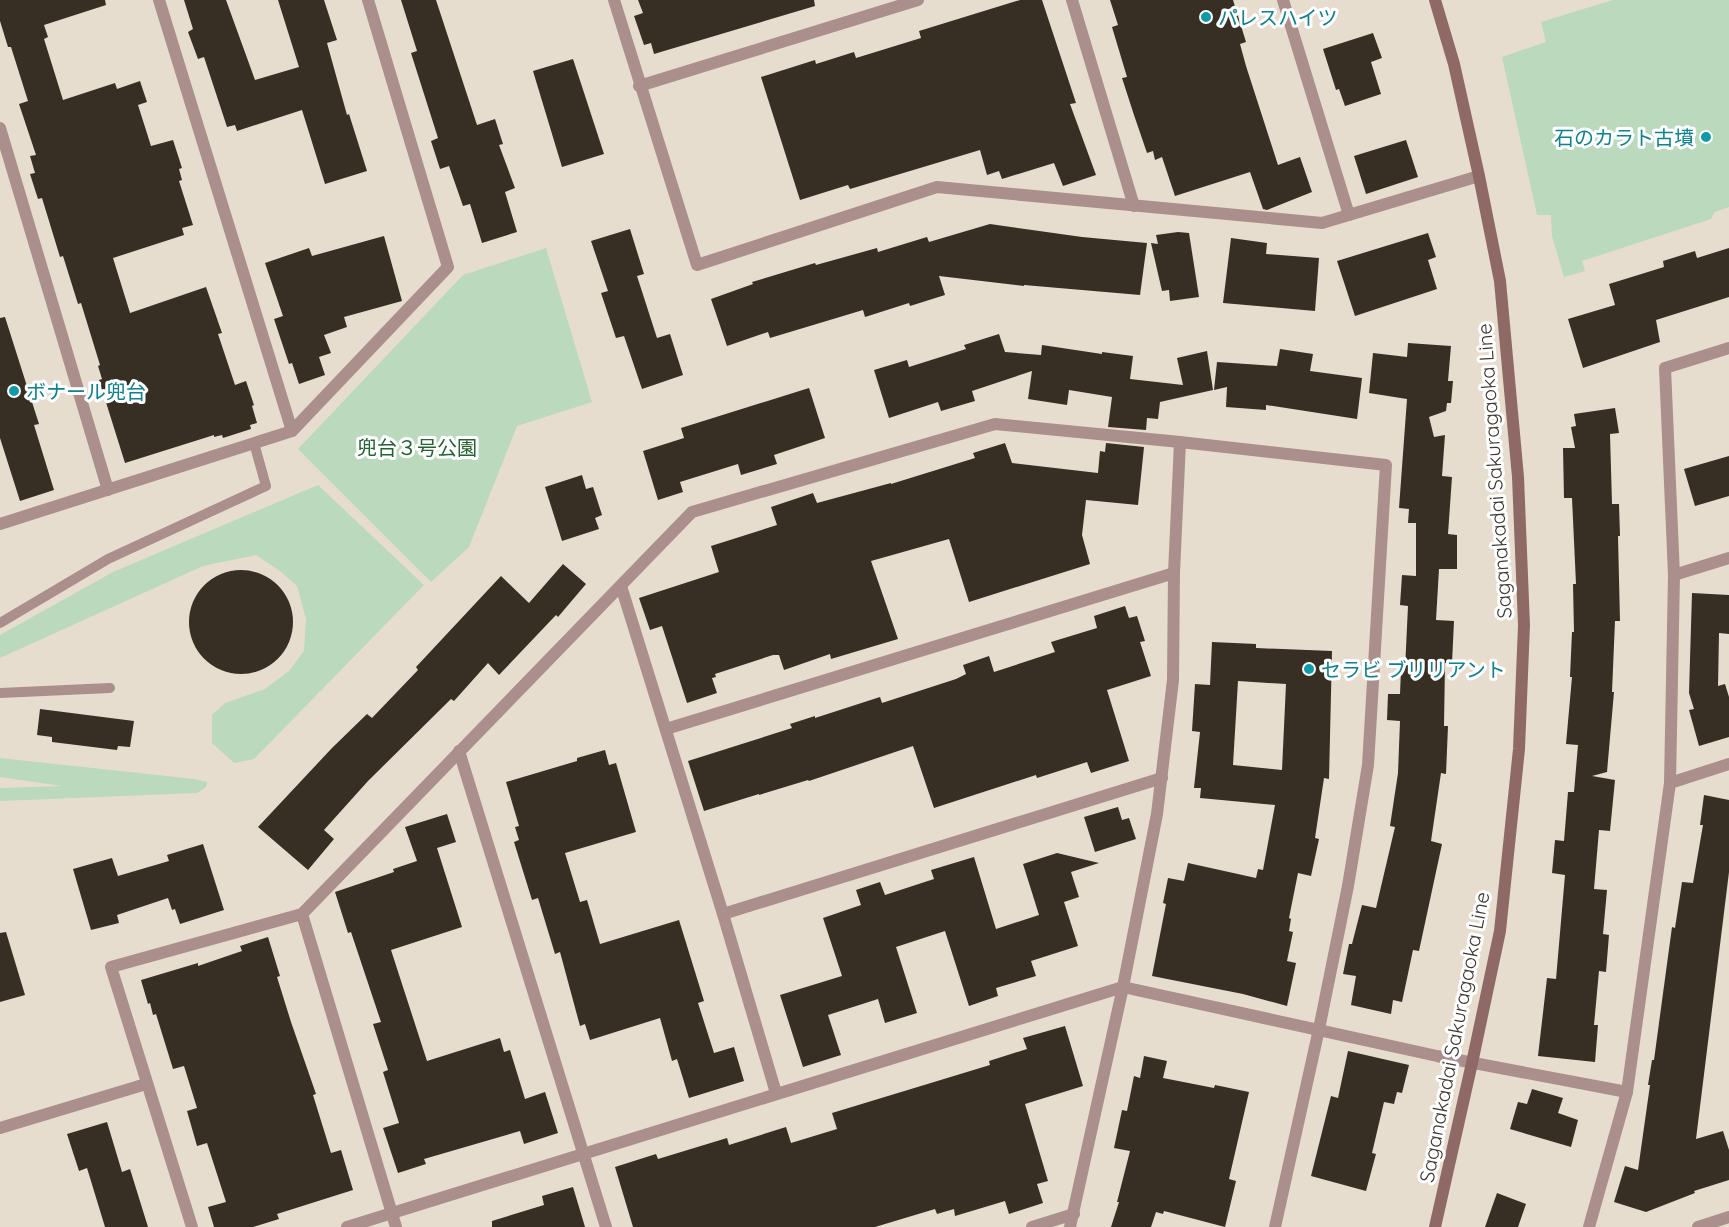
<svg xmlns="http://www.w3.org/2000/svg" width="1729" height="1227" viewBox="0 0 1729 1227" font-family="Quicksand,'Noto Sans JP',sans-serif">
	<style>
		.green { fill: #bad9bd }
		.building { fill: #372f23; fill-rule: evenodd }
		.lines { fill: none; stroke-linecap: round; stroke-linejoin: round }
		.lane { stroke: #aa8f8c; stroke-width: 10 }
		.street { stroke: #aa8f8c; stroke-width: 12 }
		.secondary { stroke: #8f6965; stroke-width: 12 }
		.culture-dot { fill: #0f9aa8; stroke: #fff; stroke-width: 2 }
		.labels { text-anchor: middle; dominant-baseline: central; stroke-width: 6; stroke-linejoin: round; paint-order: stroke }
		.culture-label { font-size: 20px; fill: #0d838f; stroke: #fff; text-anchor: start }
		.park-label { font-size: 20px; fill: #246432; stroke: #fff }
		.street-label { font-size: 20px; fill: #3c3832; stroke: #fff }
	</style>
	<rect width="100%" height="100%" fill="#e7ddce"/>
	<g class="green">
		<path d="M 1613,0 L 1729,0 L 1729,207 L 1715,212 L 1711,219 L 1582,261 L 1585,271 L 1564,277 L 1552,236 L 1551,215 L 1537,215 L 1502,57 L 1546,42 L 1541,22 Z"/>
		<path d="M 546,248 L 592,402 L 517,426 L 469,547 L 431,582 L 298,449 L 463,275 Z"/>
		<path d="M 318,485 L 424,585 L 254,759 L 234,763 L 212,743 L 212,715 L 225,703 L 265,689 L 289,671 L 304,651 L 306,619 L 297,586 L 280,571 L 256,555 L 203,566 L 0,658 L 0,635 L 113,572 Z"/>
		<path d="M 0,758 L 194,779 L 207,782 L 206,787 L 197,793 L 0,801 L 0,788 L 62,786 L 0,777 Z"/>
	</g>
	<g class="building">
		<path d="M 0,0 L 105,0 L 106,5 L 44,25 L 48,37 L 44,39 L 63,100 L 115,83 L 117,89 L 140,81 L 147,102 L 138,105 L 151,146 L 173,140 L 182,168 L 179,169 L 182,180 L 179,181 L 193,225 L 182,228 L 184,235 L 113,258 L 130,313 L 206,287 L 222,333 L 218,334 L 235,385 L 246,381 L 254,405 L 252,406 L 257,423 L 250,425 L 251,429 L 223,438 L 222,435 L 214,437 L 214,435 L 125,463 L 99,380 L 102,379 L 98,366 L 100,365 L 81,303 L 78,304 L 63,256 L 60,257 L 42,198 L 38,199 L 30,174 L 35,173 L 30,156 L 36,155 L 19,104 L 28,101 L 11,47 L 8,47 L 0,21 Z"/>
		<path d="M 184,0 L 226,0 L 255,80 L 299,67 L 278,0 L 324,0 L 337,40 L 327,43 L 347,115 L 349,114 L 367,171 L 325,184 L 302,110 L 237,131 L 235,125 L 227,127 L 204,57 L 198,59 L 188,32 L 193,29 Z"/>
		<path d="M 401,0 L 436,0 L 477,125 L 495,119 L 503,144 L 499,145 L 515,188 L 505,192 L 517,232 L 482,243 L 470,204 L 463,206 L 449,166 L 440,169 L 431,141 L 438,138 L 411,53 L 417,51 Z"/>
		<path d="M 638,0 L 814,0 L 815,6 L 654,54 L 651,43 L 644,45 L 634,16 L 643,13 Z"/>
		<path d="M 1020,0 L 1042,0 L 1076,103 L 1070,104 L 1096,175 L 1063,186 L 1054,163 L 1002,179 L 999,171 L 987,175 L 980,150 L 850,189 L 848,185 L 800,200 L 761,77 L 815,60 L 816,64 L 854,52 L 856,58 L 921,38 L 919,31 Z"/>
		<path d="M 1110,0 L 1233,0 L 1246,42 L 1240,44 L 1246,66 L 1278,165 L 1300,157 L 1312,192 L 1267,210 L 1263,209 L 1250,172 L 1175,196 L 1162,157 L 1155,160 L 1153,151 L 1147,153 L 1134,115 L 1122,78 L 1127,77 L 1112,27 L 1118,25 Z"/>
		<path d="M 1373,33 L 1382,58 L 1371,62 L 1381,94 L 1345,106 L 1339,89 L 1336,90 L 1323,49 Z"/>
		<path d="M 573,59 L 604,154 L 562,167 L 533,71 Z"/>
		<path d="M 1406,140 L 1418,177 L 1366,194 L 1354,156 Z"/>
		<path d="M 990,224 L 1082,237 L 1147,243 L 1140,295 L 1024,285 L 1024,286 L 939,276 L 945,295 L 910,306 L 909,303 L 865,317 L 863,310 L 770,338 L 768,332 L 727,346 L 711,299 L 753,284 L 752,282 L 815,263 L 816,265 L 877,248 L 878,252 L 927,237 L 929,242 Z"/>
		<path d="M 630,229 L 644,274 L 637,276 L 657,338 L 670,334 L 683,375 L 642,389 L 624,336 L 616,338 L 601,293 L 608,291 L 591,241 Z"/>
		<path d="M 1178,232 L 1189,233 L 1199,297 L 1170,301 L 1169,290 L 1162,291 L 1151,243 L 1158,244 L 1156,235 Z"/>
		<path d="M 1428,233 L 1436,257 L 1428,260 L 1437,289 L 1355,316 L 1337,261 Z"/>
		<path d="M 384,236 L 402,301 L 344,317 L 347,327 L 324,335 L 331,353 L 319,357 L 325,375 L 299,384 L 292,363 L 289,364 L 274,319 L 283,316 L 265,263 L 309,248 L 312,256 Z"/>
		<path d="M 1231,238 L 1267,243 L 1266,254 L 1319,258 L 1315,311 L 1223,303 Z"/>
		<path d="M 1729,248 L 1729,297 L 1656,320 L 1660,342 L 1583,368 L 1568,319 L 1615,305 L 1609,284 L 1664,267 L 1663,261 L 1695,251 L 1697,258 Z"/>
		<path d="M 5,317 L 39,424 L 34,425 L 54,490 L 20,501 L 0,438 L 0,318 Z"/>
		<path d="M 999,334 L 1005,352 L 1041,355 L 1042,345 L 1102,354 L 1102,352 L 1133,356 L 1130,379 L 1183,385 L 1177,358 L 1207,351 L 1213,390 L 1160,402 L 1158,419 L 1147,418 L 1146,430 L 1108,427 L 1112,397 L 1069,390 L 1067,405 L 1028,399 L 1032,371 L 972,391 L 975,401 L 941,411 L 938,402 L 889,418 L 874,370 L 907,360 L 909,367 L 966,349 L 964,345 Z"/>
		<path d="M 1408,343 L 1451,346 L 1448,381 L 1453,381 L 1451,403 L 1447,403 L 1446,411 L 1429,417 L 1434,437 L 1445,435 L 1442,476 L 1452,477 L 1448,534 L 1457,535 L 1457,569 L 1439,569 L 1436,620 L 1454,621 L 1452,663 L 1445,663 L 1444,726 L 1448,726 L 1446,774 L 1441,773 L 1431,841 L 1442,844 L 1419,951 L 1413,950 L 1402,1002 L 1393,1000 L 1391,1014 L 1351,1005 L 1356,976 L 1343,974 L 1349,944 L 1352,944 L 1362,905 L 1376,908 L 1395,827 L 1390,826 L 1398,773 L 1400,721 L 1387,720 L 1388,694 L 1400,694 L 1401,669 L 1405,669 L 1408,606 L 1400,605 L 1402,575 L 1416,576 L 1416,523 L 1408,523 L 1409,509 L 1399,508 L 1407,399 L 1369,393 L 1373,353 L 1407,357 Z"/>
		<path d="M 1280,349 L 1313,354 L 1310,371 L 1362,378 L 1357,419 L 1266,405 L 1266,410 L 1226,407 L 1227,387 L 1214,390 L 1217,362 L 1277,366 Z"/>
		<path d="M 809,388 L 825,438 L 774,455 L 777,464 L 741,475 L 738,464 L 680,482 L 683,492 L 658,500 L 643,451 L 684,438 L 681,428 Z"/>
		<path d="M 1615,408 L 1619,433 L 1610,434 L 1612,504 L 1619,504 L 1620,536 L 1618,536 L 1620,621 L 1615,621 L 1612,692 L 1614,692 L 1607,772 L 1592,776 L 1615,780 L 1610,831 L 1599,830 L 1594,889 L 1607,890 L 1603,934 L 1609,935 L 1606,972 L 1599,971 L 1594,1025 L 1598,1025 L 1595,1062 L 1538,1056 L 1547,978 L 1556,979 L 1565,875 L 1552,873 L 1555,840 L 1564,841 L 1568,792 L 1574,792 L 1578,745 L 1566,744 L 1572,677 L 1570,677 L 1572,632 L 1574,632 L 1573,584 L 1576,584 L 1572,498 L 1564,498 L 1563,448 L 1575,448 L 1571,427 L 1576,426 L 1574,414 Z"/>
		<path d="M 1005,443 L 1012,463 L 1098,473 L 1100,451 L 1105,452 L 1106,443 L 1144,447 L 1138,505 L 1086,500 L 1082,535 L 1090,564 L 969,602 L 949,539 L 871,561 L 898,639 L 831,659 L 830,654 L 784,670 L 779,655 L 773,655 L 715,674 L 716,677 L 712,678 L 717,693 L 687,703 L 662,626 L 650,630 L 639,598 L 719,572 L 711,546 L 777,525 L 771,507 L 813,493 L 817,503 L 891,483 L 891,484 L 975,458 L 973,453 Z"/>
		<path d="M 1729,456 L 1729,496 L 1695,506 L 1684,469 Z"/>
		<path d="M 582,475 L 586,489 L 593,487 L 602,515 L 595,518 L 599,529 L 562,541 L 545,487 Z"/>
		<path d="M 563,564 L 586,584 L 558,617 L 556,615 L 499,675 L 488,663 L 454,701 L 451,699 L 368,781 L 324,830 L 334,839 L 308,870 L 258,827 L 332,748 L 367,714 L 372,718 L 418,670 L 416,667 L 501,576 L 529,603 Z"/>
		<circle cx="241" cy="622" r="52"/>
		<path d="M 1692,593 L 1729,595 L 1729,634 L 1719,633 L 1718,686 L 1725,684 L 1729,697 L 1729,737 L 1699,746 L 1689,710 L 1694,709 L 1689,693 Z"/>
		<path d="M 1125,606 L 1129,618 L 1137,616 L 1145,641 L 1140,642 L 1151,676 L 1107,690 L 1129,761 L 1091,773 L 1087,762 L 1037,778 L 1036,775 L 934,808 L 913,746 L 809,781 L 808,780 L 759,795 L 759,794 L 704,811 L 688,761 L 792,728 L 790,724 L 815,716 L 815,718 L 880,697 L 882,703 L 956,679 L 966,674 L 963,665 L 989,656 L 994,672 L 1055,652 L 1051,642 L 1097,628 L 1094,616 Z"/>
		<path d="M 1212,642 L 1256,644 L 1256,648 L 1332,651 L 1329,779 L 1324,778 L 1315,838 L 1319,839 L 1311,876 L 1298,873 L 1289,918 L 1291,919 L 1289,931 L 1293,932 L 1287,961 L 1296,963 L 1287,1006 L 1243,994 L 1152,976 L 1166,904 L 1163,903 L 1168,878 L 1184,881 L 1188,863 L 1256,878 L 1258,869 L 1263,870 L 1275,805 L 1200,798 L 1201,788 L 1194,788 L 1200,732 L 1192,731 L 1195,684 L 1210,685 ZM 1238,681 L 1286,684 L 1282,770 L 1233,765 Z"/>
		<path d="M 40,709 L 134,721 L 130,747 L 118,746 L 117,750 L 52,742 L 52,737 L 37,735 Z"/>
		<path d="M 605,750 L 609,765 L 616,763 L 636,832 L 565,853 L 580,902 L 587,900 L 600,944 L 679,920 L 704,1001 L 698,1003 L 714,1053 L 734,1047 L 744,1081 L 689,1098 L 677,1059 L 672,1061 L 660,1018 L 590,1040 L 585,1024 L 580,1026 L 560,952 L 555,954 L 538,898 L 532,900 L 514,842 L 519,840 L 515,827 L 519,826 L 506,782 L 577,761 L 577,758 Z"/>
		<path d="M 1704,795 L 1729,800 L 1729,872 L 1696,1139 L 1723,1131 L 1729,1150 L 1729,1180 L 1694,1191 L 1695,1193 L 1646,1212 L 1614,1202 L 1625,1166 L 1638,1170 L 1650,1085 L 1648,1085 L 1652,1060 L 1654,1060 L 1672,927 L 1675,928 L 1682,882 L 1693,883 L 1703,825 L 1700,825 Z"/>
		<path d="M 1118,807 L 1122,820 L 1129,818 L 1136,839 L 1095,852 L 1084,817 Z"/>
		<path d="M 447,814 L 456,842 L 437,848 L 462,927 L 391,950 L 427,1061 L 500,1038 L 504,1052 L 510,1050 L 525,1099 L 545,1092 L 558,1133 L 524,1144 L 520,1131 L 424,1159 L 426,1164 L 398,1173 L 383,1128 L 399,1123 L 383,1072 L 388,1070 L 373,1024 L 381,1022 L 351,932 L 348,933 L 335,892 L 394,872 L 393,869 L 417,861 L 405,827 Z"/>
		<path d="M 203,844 L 224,910 L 180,924 L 175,909 L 172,910 L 168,898 L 117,915 L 119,923 L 91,930 L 73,869 L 112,858 L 118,876 L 169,861 L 167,855 Z"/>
		<path d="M 1057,853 L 1099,863 L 1071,872 L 1079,897 L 1064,902 L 1078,946 L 1031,961 L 1036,976 L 996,988 L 998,996 L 969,1006 L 945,931 L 896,947 L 917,1013 L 885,1023 L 878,999 L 828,1015 L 841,1055 L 803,1067 L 780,995 L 842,976 L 823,918 L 861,905 L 856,890 L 880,882 L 885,895 L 934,879 L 931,870 L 974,857 L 996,929 L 1039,915 L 1023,864 Z"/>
		<path d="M 6,932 L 25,995 L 0,1002 L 0,933 Z"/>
		<path d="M 268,937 L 280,976 L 277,977 L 291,1022 L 316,1094 L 313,1095 L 331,1153 L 341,1150 L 353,1190 L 277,1214 L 279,1219 L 253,1227 L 214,1227 L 208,1207 L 226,1202 L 207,1143 L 197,1146 L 187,1111 L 197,1108 L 184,1066 L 173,1069 L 156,1014 L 153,1015 L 150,1003 L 148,1004 L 141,980 L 198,963 L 198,966 L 242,951 L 240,946 Z"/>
		<path d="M 1065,1026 L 1083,1086 L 1025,1104 L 1048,1181 L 1037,1184 L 1043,1203 L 1009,1214 L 1005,1201 L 955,1216 L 954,1209 L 937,1214 L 935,1209 L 875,1227 L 633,1227 L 615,1167 L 656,1154 L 658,1159 L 727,1138 L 729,1145 L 786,1127 L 791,1143 L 837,1129 L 832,1113 L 990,1065 L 989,1061 L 1027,1049 L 1023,1038 Z"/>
		<path d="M 1348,1051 L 1409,1065 L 1402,1093 L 1397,1092 L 1394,1104 L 1384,1102 L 1372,1153 L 1376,1154 L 1366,1191 L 1311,1176 L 1331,1096 L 1338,1098 Z"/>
		<path d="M 1144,1056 L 1167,1061 L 1163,1078 L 1214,1088 L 1215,1085 L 1249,1092 L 1229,1179 L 1236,1181 L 1225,1227 L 1164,1211 L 1163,1214 L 1156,1212 L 1151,1227 L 1111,1227 L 1119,1202 L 1117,1202 L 1130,1151 L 1114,1148 L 1122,1110 L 1127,1111 L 1134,1076 L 1140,1078 Z"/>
		<path d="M 1532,1089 L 1563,1098 L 1558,1113 L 1578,1120 L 1571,1147 L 1510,1129 L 1518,1102 L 1527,1104 Z"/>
		<path d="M 107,1122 L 122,1172 L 130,1169 L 148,1227 L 105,1227 L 87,1168 L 79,1171 L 67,1134 Z"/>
		<path d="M 573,1187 L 585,1227 L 492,1227 L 492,1221 L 544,1205 L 542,1196 Z"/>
		<path d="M 1497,1193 L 1526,1204 L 1518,1227 L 1485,1227 Z"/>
	</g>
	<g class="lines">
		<g class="lane">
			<path d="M 0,623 L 108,559 L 266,486 L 254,443"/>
			<path d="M 0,693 L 110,688"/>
		</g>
		<g class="street">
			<path d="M 159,0 L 292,431"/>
			<path d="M 614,0 L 697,265 L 937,187 L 1322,223 L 1479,176"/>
			<path d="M 1072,0 L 1134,206"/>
			<path d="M 1283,0 L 1349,215"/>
			<path d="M 639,86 L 918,0"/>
			<path d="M 0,128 L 108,490"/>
			<path d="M 0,524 L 292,431 L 448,267 L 368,0"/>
			<path d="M 1674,575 L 1729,558"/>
			<path d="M 621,586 L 723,914 L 776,1093"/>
			<path d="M 666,729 L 1174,573"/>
			<path d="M 459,751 L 606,1227"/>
			<path d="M 1670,783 L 1729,764"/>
			<path d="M 302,914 L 396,1227"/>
			<path d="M 723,914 L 1162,778"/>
			<path d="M 0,1128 L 146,1084"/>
			<path d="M 192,1227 L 111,967 L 302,914 L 692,512 L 995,424 L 1180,442 L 1386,465 L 1368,765 L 1348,886 L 1319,1029 L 1275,1227"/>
			<path d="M 347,1227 L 1123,987 L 1437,1056 L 1627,1092"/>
			<path d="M 1032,1227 L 1074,1214"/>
			<path d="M 1070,1227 L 1123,987 L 1157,814 L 1173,680 L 1174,573 L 1180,442"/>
			<path d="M 1589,1227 L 1627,1092 L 1670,783 L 1674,575 L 1665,368 L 1729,348"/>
			<path d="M 1698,1227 L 1729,1217"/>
		</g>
		<path class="secondary" d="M 1435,0 L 1454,64 L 1479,176 L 1500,281 L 1518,477 L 1524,625 L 1519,749 L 1500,931 L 1472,1063 L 1435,1227"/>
	</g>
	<g class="culture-dot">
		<circle cx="1206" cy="17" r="6"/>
		<circle cx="1706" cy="137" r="6"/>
		<circle cx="14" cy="391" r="6"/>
		<circle cx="1309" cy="669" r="6"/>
	</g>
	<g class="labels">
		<g class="culture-label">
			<text x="1218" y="17">パレスハイツ</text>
			<text x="1694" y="137" text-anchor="end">石のカラト古墳</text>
			<text x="26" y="391">ボナール兜台</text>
			<text x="1321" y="669">セラビ ブリリアント</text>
		</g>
		<g class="park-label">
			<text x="417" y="447">兜台３号公園</text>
		</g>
		<g class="street-label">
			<text transform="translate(1494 471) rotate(-94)">Saganakadai Sakuragaoka Line</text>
			<text transform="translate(1454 1037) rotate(-79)">Saganakadai Sakuragaoka Line</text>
		</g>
	</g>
</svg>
